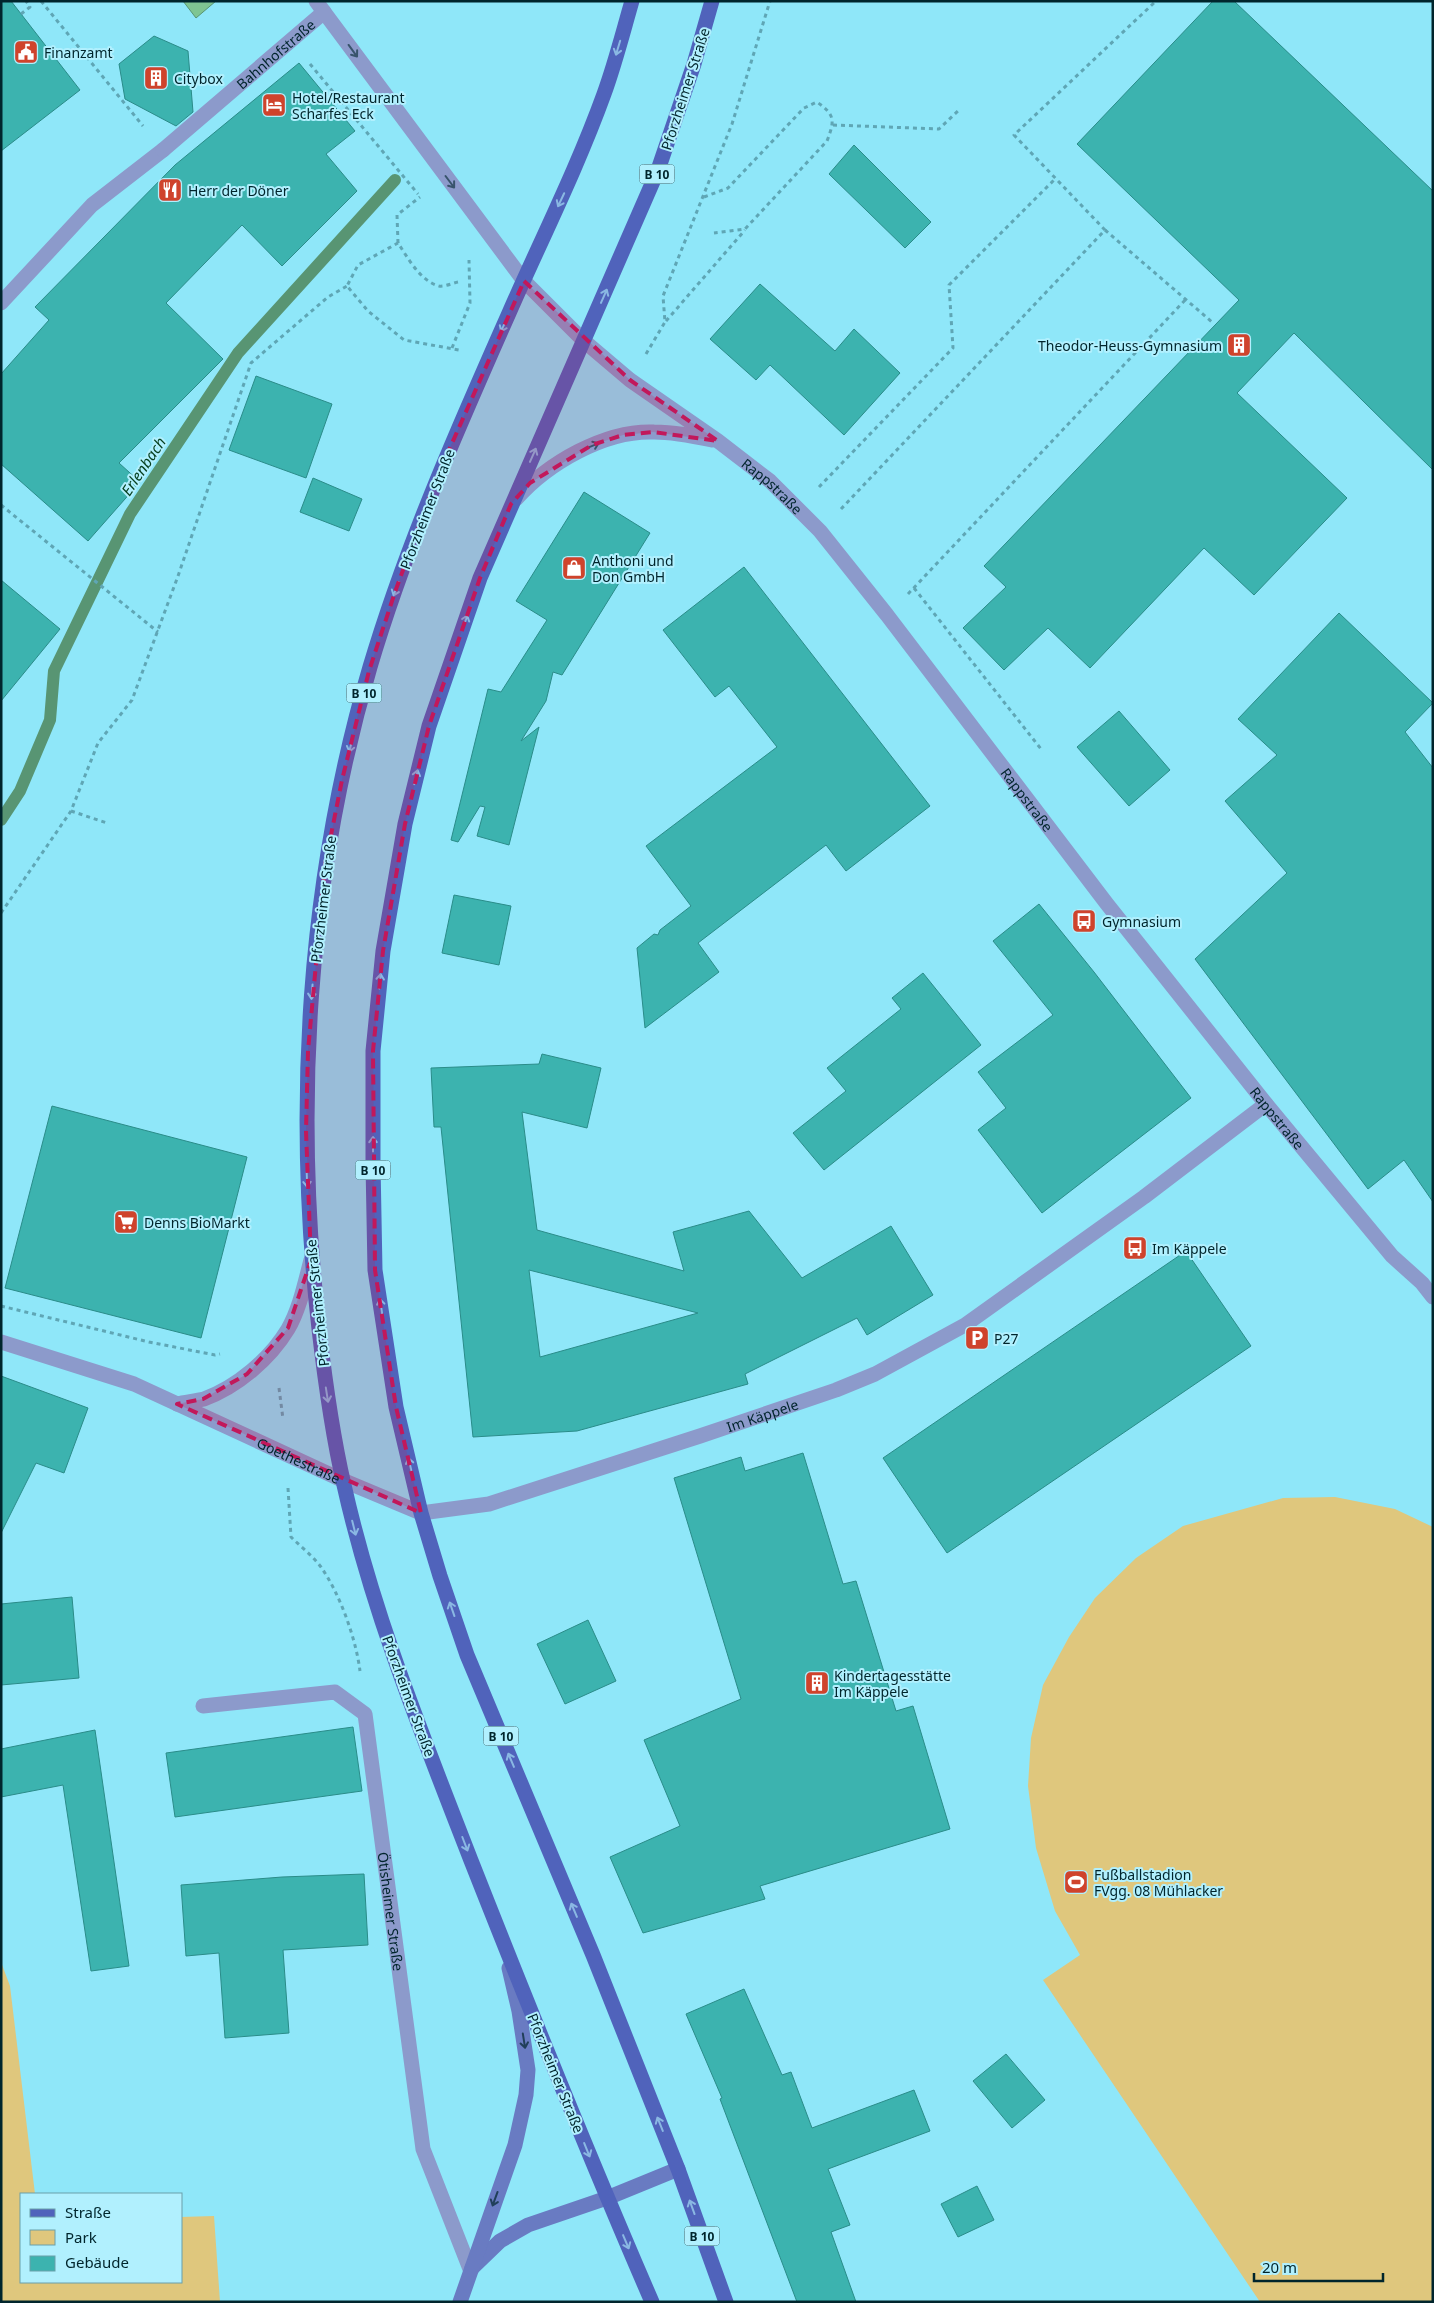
<svg xmlns="http://www.w3.org/2000/svg" width="1434" height="2303" viewBox="0 0 1434 2303" font-family="'Noto Sans',sans-serif">
	<style>
		.green { fill: #dfc77d }
		.water { fill: #7ec592; stroke: #589573 }
		.lines { fill: none; stroke-linecap: round; stroke-linejoin: round }
		.stream { stroke: #589573; stroke-width: 12 }
		.building { fill: #3cb3af; stroke: #2a8c89; fill-rule: evenodd }
		.path { stroke: #5fa6b5; stroke-width: 3; stroke-dasharray: 4 4; stroke-linecap: butt }
		.service { stroke: #8c9acb; stroke-width: 15 }
		.pedestrian { stroke: #8c9acb; stroke-width: 15 }
		.minor { stroke: #8c9acb; stroke-width: 15 }
		.tertiary { stroke: #8c9acb; stroke-width: 15 }
		.secondary { stroke: #697bc2; stroke-width: 15 }
		.primary { stroke: #5063bb; stroke-width: 15 }
		.oneway { stroke: #8ab8e3 }
		.oneway2 { stroke: #38546c }
		.oneway3 { stroke: #203f59 }
		.marked { fill: #c2185b; fill-opacity: 0.2; stroke: #c2185b; stroke-width: 4; stroke-dasharray: 10 6; stroke-linejoin: round }
		.labels { text-anchor: middle; dominant-baseline: central; stroke-width: 4; stroke-linejoin: round; paint-order: stroke }
		.shield { fill: #b1f0fe; stroke: #35626b; stroke-width: 1 }
		.shield-label { font-size: 12px; font-weight: bold; fill: #00252c }
		.poi-label { font-size: 14px; fill: #00252c; stroke: #b1f0fe; text-anchor: start }
		.street-label { font-size: 14px; fill: #00252c; stroke: #b1f0fe }
		.water-label { font-size: 15px; font-style: italic; fill: #063f1e; stroke: #b1f0fe }
	</style>
	<rect width="100%" height="100%" fill="#8fe7f9"/>
	<g class="green">
		<path d="M 1335,1497 L 1395,1509 L 1433,1527 L 1433,2302 L 1260,2302 L 1043,1980 L 1080,1955 L 1055,1911 L 1036,1848 L 1028,1786 L 1031,1738 L 1043,1685 L 1069,1637 L 1095,1598 L 1136,1558 L 1183,1526 L 1283,1498 Z"/>
		<path d="M 1,1962 L 10,1986 L 35,2194 L 21,2194 L 21,2282 L 181,2282 L 181,2217 L 214,2216 L 220,2302 L 1,2302 Z"/>
	</g>
	<path class="water" d="M 183,1 L 216,1 L 196,18 Z"/>
	<g class="lines">
		<path class="stream" d="M 1,820 L 20,791 L 50,720 L 54,671 L 130,514 L 238,353 L 395,180"/>
	</g>
	<g class="building">
		<path d="M 1,1 L 11,1 L 80,90 L 1,151 Z"/>
		<path d="M 1213,1 L 1234,1 L 1433,191 L 1433,470 L 1294,333 L 1237,393 L 1347,498 L 1254,595 L 1204,548 L 1090,668 L 1048,628 L 1004,670 L 963,628 L 1006,587 L 984,566 L 1239,300 L 1077,144 Z"/>
		<path d="M 154,36 L 188,51 L 193,112 L 176,126 L 125,99 L 119,64 Z"/>
		<path d="M 299,63 L 355,131 L 326,154 L 357,191 L 282,266 L 242,225 L 166,303 L 223,359 L 119,463 L 140,482 L 88,541 L 1,464 L 1,374 L 49,320 L 35,307 L 175,165 Z"/>
		<path d="M 854,145 L 931,222 L 905,248 L 829,174 Z"/>
		<path d="M 760,284 L 835,351 L 854,329 L 900,373 L 844,435 L 770,365 L 756,380 L 710,339 Z"/>
		<path d="M 256,376 L 332,404 L 306,478 L 229,450 Z"/>
		<path d="M 313,478 L 362,499 L 349,531 L 300,512 Z"/>
		<path d="M 584,492 L 650,533 L 562,675 L 553,672 L 546,701 L 521,741 L 539,727 L 509,845 L 477,836 L 485,807 L 480,806 L 458,842 L 451,840 L 488,689 L 501,692 L 547,620 L 516,601 Z"/>
		<path d="M 744,567 L 930,806 L 846,871 L 826,845 L 698,943 L 719,972 L 645,1028 L 637,948 L 654,934 L 658,935 L 660,930 L 691,906 L 646,846 L 777,747 L 729,686 L 715,697 L 663,630 Z"/>
		<path d="M 1,580 L 60,629 L 1,701 Z"/>
		<path d="M 1339,613 L 1433,703 L 1405,732 L 1433,768 L 1433,1202 L 1404,1160 L 1368,1189 L 1195,959 L 1287,873 L 1225,801 L 1277,755 L 1238,719 Z"/>
		<path d="M 1119,711 L 1170,770 L 1129,806 L 1077,747 Z"/>
		<path d="M 454,895 L 511,906 L 499,965 L 442,953 Z"/>
		<path d="M 1039,904 L 1094,972 L 1191,1098 L 1042,1213 L 978,1130 L 1006,1108 L 978,1072 L 1053,1015 L 993,941 Z"/>
		<path d="M 923,973 L 981,1045 L 824,1170 L 793,1133 L 846,1091 L 827,1068 L 901,1009 L 892,998 Z"/>
		<path d="M 542,1054 L 601,1068 L 587,1128 L 522,1112 L 537,1230 L 684,1271 L 673,1232 L 749,1211 L 802,1278 L 891,1226 L 933,1295 L 867,1335 L 857,1318 L 745,1374 L 748,1384 L 577,1431 L 473,1437 L 441,1127 L 434,1127 L 431,1068 L 539,1064 ZM 529,1270 L 698,1313 L 540,1357 Z"/>
		<path d="M 52,1106 L 247,1157 L 201,1338 L 5,1288 Z"/>
		<path d="M 1186,1251 L 1251,1346 L 947,1553 L 883,1458 Z"/>
		<path d="M 1,1376 L 88,1408 L 64,1473 L 36,1463 L 1,1533 Z"/>
		<path d="M 803,1453 L 843,1584 L 856,1581 L 896,1711 L 913,1706 L 950,1829 L 760,1886 L 765,1899 L 643,1933 L 610,1857 L 680,1826 L 644,1740 L 741,1699 L 674,1478 L 741,1457 L 745,1471 Z"/>
		<path d="M 72,1597 L 79,1678 L 1,1685 L 1,1604 Z"/>
		<path d="M 588,1620 L 616,1681 L 565,1704 L 537,1644 Z"/>
		<path d="M 353,1727 L 362,1791 L 175,1817 L 166,1753 Z"/>
		<path d="M 95,1730 L 129,1966 L 91,1971 L 63,1785 L 1,1797 L 1,1749 Z"/>
		<path d="M 364,1874 L 368,1945 L 283,1950 L 289,2033 L 225,2038 L 219,1953 L 186,1956 L 181,1885 L 282,1877 Z"/>
		<path d="M 744,1989 L 782,2075 L 791,2072 L 812,2128 L 914,2090 L 930,2131 L 828,2169 L 850,2225 L 831,2232 L 856,2302 L 797,2302 L 720,2099 L 722,2098 L 686,2014 Z"/>
		<path d="M 1006,2054 L 1045,2100 L 1012,2128 L 973,2081 Z"/>
		<path d="M 977,2186 L 994,2220 L 958,2237 L 941,2204 Z"/>
	</g>
	<g class="lines">
		<g class="path">
			<path d="M 41,1 L 143,126"/>
			<path d="M 21,14 L 30,7 L 26,1"/>
			<path d="M 310,64 L 418,194"/>
			<path d="M 833,125 L 939,129 L 959,110"/>
			<path d="M 704,197 L 728,188 L 804,108 L 817,102 C 835,115 835,120 827,141 L 745,229 L 714,233"/>
			<path d="M 1105,230 L 1212,322"/>
			<path d="M 398,243 L 397,215 L 420,197"/>
			<path d="M 458,282 C 453,283 444,287 439,286 C 420,281 408,258 398,243 L 358,265 L 347,286 L 368,311 L 404,340 L 459,350"/>
			<path d="M 666,321 L 745,230"/>
			<path d="M 452,348 L 470,303 L 469,260"/>
			<path d="M 646,354 L 665,322 L 663,296 L 732,124 L 770,1"/>
			<path d="M 819,487 L 953,348 L 949,285 L 1055,179"/>
			<path d="M 1,505 L 158,632"/>
			<path d="M 841,509 L 1105,230 L 1014,135 L 1156,1"/>
			<path d="M 914,588 L 1041,749"/>
			<path d="M 908,594 L 1187,298"/>
			<path d="M 71,811 L 107,823"/>
			<path d="M 1,913 L 71,811 L 98,743 L 132,700 L 178,576 L 251,363 L 328,297 L 347,286"/>
			<path d="M 1,1306 L 149,1342 L 215,1355 L 220,1354"/>
			<path d="M 279,1388 L 283,1419"/>
			<path d="M 288,1488 L 291,1537 C 301,1547 313,1556 321,1567 C 340,1594 356,1639 360,1671"/>
		</g>
		<path class="service" id="s1" d="M 203,1706 L 335,1692 L 365,1714 L 423,2149 L 470,2269"/>
		<g class="pedestrian">
			<path d="M 316,1 L 324,12"/>
			<path d="M 1,303 L 92,205 L 163,150"/>
		</g>
		<g class="minor">
			<path id="s2" d="M 163,150 L 324,12 L 524,281 L 584,341 L 630,380 L 718,441 L 770,481 L 820,531 L 887,615 L 1107,904 L 1266,1104 L 1392,1256 L 1422,1283 L 1433,1297"/>
			<path d="M 516,499 C 548,463 605,430 654,432 C 674,432 693,436 712,440"/>
			<path id="s3" d="M 1,1342 L 134,1384 L 342,1480"/>
			<path d="M 177,1404 C 186,1402 196,1401 204,1399 C 237,1387 270,1359 288,1329 C 300,1308 305,1282 311,1260"/>
			<path id="s4" d="M 421,1513 L 489,1504 L 700,1436 L 836,1390 L 875,1374 L 965,1325 L 1144,1197 L 1266,1104"/>
		</g>
		<path class="tertiary" d="M 342,1480 L 421,1513"/>
		<g class="secondary">
			<path d="M 472,2268 L 500,2241 L 528,2225 L 607,2198 L 678,2169"/>
			<path d="M 460,2302 L 515,2145 L 526,2095 L 528,2070 L 519,2011 L 509,1968"/>
		</g>
		<g class="primary">
			<path d="M 632,1 C 623,32 615,64 604,94 C 579,163 547,228 517,295 C 463,417 408,539 370,667 C 307,881 294,1108 319,1329 C 325,1381 332,1433 344,1485 C 373,1615 424,1739 472,1863 C 530,2010 589,2157 652,2302"/>
			<path d="M 712,1 L 694,64 L 658,170 L 480,578 L 429,726 L 405,824 L 383,951 L 373,1051 L 373,1164 L 375,1270 L 396,1407 L 421,1513 L 440,1576 L 467,1655 L 593,1955 L 678,2169 L 726,2302"/>
		</g>
	</g>
	<defs><path id="oneway-shaft" d="M-6 0H5M1.5-3L5.5 0L1.5 3" fill="none" stroke-width="1.6" stroke-linecap="round" stroke-linejoin="round" transform="scale(1.25)"/></defs>
	<g class="oneway">
		<use href="#oneway-shaft" transform="translate(618 48) rotate(107)"/>
		<use href="#oneway-shaft" transform="translate(561 200) rotate(115)"/>
		<use href="#oneway-shaft" transform="translate(604 296) rotate(-66)"/>
		<use href="#oneway-shaft" transform="translate(504 325) rotate(114)"/>
		<use href="#oneway-shaft" transform="translate(533 455) rotate(-66)"/>
		<use href="#oneway-shaft" transform="translate(396 589) rotate(110)"/>
		<use href="#oneway-shaft" transform="translate(465 622) rotate(-71)"/>
		<use href="#oneway-shaft" transform="translate(351 745) rotate(104)"/>
		<use href="#oneway-shaft" transform="translate(416 777) rotate(-76)"/>
		<use href="#oneway-shaft" transform="translate(380 981) rotate(-84)"/>
		<use href="#oneway-shaft" transform="translate(312 992) rotate(94)"/>
		<use href="#oneway-shaft" transform="translate(373 1144) rotate(-90)"/>
		<use href="#oneway-shaft" transform="translate(307 1180) rotate(88)"/>
		<use href="#oneway-shaft" transform="translate(381 1306) rotate(-98)"/>
		<use href="#oneway-shaft" transform="translate(327 1395) rotate(81)"/>
		<use href="#oneway-shaft" transform="translate(410 1465) rotate(-103)"/>
		<use href="#oneway-shaft" transform="translate(354 1528) rotate(76)"/>
		<use href="#oneway-shaft" transform="translate(452 1609) rotate(-109)"/>
		<use href="#oneway-shaft" transform="translate(511 1760) rotate(-113)"/>
		<use href="#oneway-shaft" transform="translate(465 1844) rotate(69)"/>
		<use href="#oneway-shaft" transform="translate(574 1910) rotate(-113)"/>
		<use href="#oneway-shaft" transform="translate(660 2124) rotate(-112)"/>
		<use href="#oneway-shaft" transform="translate(587 2150) rotate(68)"/>
		<use href="#oneway-shaft" transform="translate(692 2207) rotate(-110)"/>
		<use href="#oneway-shaft" transform="translate(626 2242) rotate(67)"/>
	</g>
	<g class="oneway2">
		<use href="#oneway-shaft" transform="translate(353 51) rotate(54)"/>
		<use href="#oneway-shaft" transform="translate(450 182) rotate(53)"/>
		<use href="#oneway-shaft" transform="translate(592 446) rotate(-22)"/>
	</g>
	<g class="oneway3">
		<use href="#oneway-shaft" transform="translate(524 2041) rotate(81)"/>
		<use href="#oneway-shaft" transform="translate(495 2199) rotate(110)"/>
	</g>
	<path class="marked" d="M 524,281 L 630,380 L 718,441 L 653,432 L 623,435 L 592,445 L 530,483 L 511,504 L 480,578 L 429,726 L 405,824 L 383,951 L 373,1051 L 375,1270 L 396,1407 L 421,1513 L 177,1404 L 203,1399 L 247,1374 L 288,1328 L 311,1260 L 306,1131 L 308,1051 L 325,865 L 342,780 L 369,671 L 395,592 L 437,477 Z"/>
	<defs>
		<symbol id="civic-square" viewBox="-11 -11 22 22"><rect x="-9" y="-9" width="18" height="18" rx="4" fill="#cf432c" stroke="#b1f0fe"/><path d="M-.6-6.5H3V-4.5H.6V-3L4-1V1h2V6H-6V1h2V-1L-.6-3ZM-1.2 2.5V6h2.4V2.5Z" fill="#fff"/></symbol>
		<symbol id="building-square" viewBox="-11 -11 22 22"><rect x="-9" y="-9" width="18" height="18" rx="4" fill="#cf432c" stroke="#b1f0fe"/><path d="M-4-6H4V6H1V3H-1V6H-4ZM-2.5-4.3h1.7v1.8h-1.7ZM.8-4.3h1.7v1.8H.8ZM-2.5-1h1.7V.8h-1.7ZM.8-1h1.7V.8H.8Z" fill="#fff"/></symbol>
		<symbol id="hotel-square" viewBox="-11 -11 22 22"><rect x="-9" y="-9" width="18" height="18" rx="4" fill="#cf432c" stroke="#b1f0fe"/><path d="M-6-4.5h1.5V1H6V5H4.5V3h-9V5H-6ZM-4 0a1.8 1.8 0 1 1 3.6 0ZM.5 0V-2.5h3Q6-2.5 6 0Z" fill="#fff"/></symbol>
		<symbol id="restaurant-square" viewBox="-11 -11 22 22"><rect x="-9" y="-9" width="18" height="18" rx="4" fill="#cf432c" stroke="#b1f0fe"/><path d="M-5-6h1v4h1v-4h1v4h1v-4h1v5L-1.5 .5V6h-2V.5L-5-1ZM5-6V6H3V1.5H1.5Q1.5-4 5-6Z" fill="#fff"/></symbol>
		<symbol id="shop-square" viewBox="-11 -11 22 22"><rect x="-9" y="-9" width="18" height="18" rx="4" fill="#cf432c" stroke="#b1f0fe"/><path d="M-5-2.5h2.3a2.7 3.5 0 0 1 5.4 0H5L5.5 6h-11ZM-1.5-2.5h3a1.5 2.3 0 0 0-3 0Z" fill="#fff"/></symbol>
		<symbol id="bus-square" viewBox="-11 -11 22 22"><rect x="-9" y="-9" width="18" height="18" rx="4" fill="#cf432c" stroke="#b1f0fe"/><path d="M-5-6H5V4H4V6H2V4H-2V6H-4V4H-5ZM-3.5-4V0h7V-4ZM-3.5 1.2v1.5H-2V1.2ZM2 1.2v1.5H3.5V1.2Z" fill="#fff"/></symbol>
		<symbol id="supermarket-square" viewBox="-11 -11 22 22"><rect x="-9" y="-9" width="18" height="18" rx="4" fill="#cf432c" stroke="#b1f0fe"/><path d="M-6-5.5h2.5l.6 2H6L4.5 2H-2.5L-4.4-4H-6ZM-1.5 3.2a1.3 1.3 0 1 0 .1 0ZM3 3.2a1.3 1.3 0 1 0 .1 0Z" fill="#fff"/></symbol>
		<symbol id="parking-square" viewBox="-11 -11 22 22"><rect x="-9" y="-9" width="18" height="18" rx="4" fill="#cf432c" stroke="#b1f0fe"/><path d="M-3.5-5.5H1a3.5 3.5 0 0 1 0 7H-1V5.5H-3.5ZM-1-3.4V-.6H.8a1.4 1.4 0 0 0 0-2.8Z" fill="#fff"/></symbol>
		<symbol id="stadium-square" viewBox="-11 -11 22 22"><rect x="-9" y="-9" width="18" height="18" rx="4" fill="#cf432c" stroke="#b1f0fe"/><path d="M0-5a6.5 5 0 1 0 0 10a6.5 5 0 1 0 0-10ZM-3.5-1.8h7v3.6h-7Z" fill="#fff"/></symbol>
	</defs>
	<g fill-rule="evenodd">
		<use href="#civic-square" x="12" y="38" width="28" height="28"/>
		<use href="#building-square" x="142" y="64" width="28" height="28"/>
		<use href="#hotel-square" x="260" y="91" width="28" height="28"/>
		<use href="#restaurant-square" x="156" y="176" width="28" height="28"/>
		<use href="#building-square" x="1225" y="331" width="28" height="28"/>
		<use href="#shop-square" x="560" y="554" width="28" height="28"/>
		<use href="#bus-square" x="1070" y="907" width="28" height="28"/>
		<use href="#supermarket-square" x="112" y="1208" width="28" height="28"/>
		<use href="#bus-square" x="1121" y="1234" width="28" height="28"/>
		<use href="#parking-square" x="963" y="1324" width="28" height="28"/>
		<use href="#building-square" x="803" y="1669" width="28" height="28"/>
		<use href="#stadium-square" x="1062" y="1868" width="28" height="28"/>
	</g>
	<g class="labels">
		<g class="shield">
			<rect x="639.5" y="164.5" width="35" height="19" rx="4"/>
			<rect x="346.5" y="683.5" width="35" height="19" rx="4"/>
			<rect x="355.5" y="1160.5" width="35" height="19" rx="4"/>
			<rect x="483.5" y="1726.5" width="35" height="19" rx="4"/>
			<rect x="684.5" y="2226.5" width="35" height="19" rx="4"/>
		</g>
		<g class="shield-label">
			<text x="657" y="174">B 10</text>
			<text x="364" y="693">B 10</text>
			<text x="373" y="1170">B 10</text>
			<text x="501" y="1736">B 10</text>
			<text x="702" y="2236">B 10</text>
		</g>
		<g class="poi-label">
			<text x="44" y="52">Finanzamt</text>
			<text x="174" y="78">Citybox</text>
			<text x="292" y="97">Hotel/Restaurant<tspan x="292" dy="16">Scharfes Eck</tspan></text>
			<text x="188" y="190">Herr der Döner</text>
			<text x="1222" y="345" text-anchor="end">Theodor-Heuss-Gymnasium</text>
			<text x="592" y="560">Anthoni und<tspan x="592" dy="16">Don GmbH</tspan></text>
			<text x="1102" y="921">Gymnasium</text>
			<text x="144" y="1222">Denns BioMarkt</text>
			<text x="1152" y="1248">Im Käppele</text>
			<text x="994" y="1338">P27</text>
			<text x="834" y="1675">Kindertagesstätte<tspan x="834" dy="16">Im Käppele</tspan></text>
			<text x="1094" y="1874">Fußballstadion<tspan x="1094" dy="16">FVgg. 08 Mühlacker</tspan></text>
		</g>
		<g class="street-label">
			<text stroke="none"><textPath href="#s2" startOffset="148">Bahnhofstraße</textPath></text>
			<text transform="translate(685 89) rotate(-72)">Pforzheimer Straße</text>
			<text stroke="none"><textPath href="#s2" startOffset="870">Rappstraße</textPath></text>
			<text transform="translate(427 509) rotate(-69)">Pforzheimer Straße</text>
			<text stroke="none"><textPath href="#s2" startOffset="1275">Rappstraße</textPath></text>
			<text transform="translate(323 899) rotate(-83)">Pforzheimer Straße</text>
			<text stroke="none"><textPath href="#s2" startOffset="1680">Rappstraße</textPath></text>
			<text transform="translate(317 1303) rotate(-96)">Pforzheimer Straße</text>
			<text stroke="none"><textPath href="#s4" startOffset="356">Im Käppele</textPath></text>
			<text stroke="none"><textPath href="#s3" startOffset="321">Goethestraße</textPath></text>
			<text transform="translate(409 1696) rotate(70)">Pforzheimer Straße</text>
			<text stroke="none"><textPath href="#s1" startOffset="369">Ötisheimer Straße</textPath></text>
			<text transform="translate(556 2073) rotate(68)">Pforzheimer Straße</text>
		</g>
		<g class="water-label">
			<text transform="translate(143 466) rotate(-56)">Erlenbach</text>
		</g>
	</g>
	<rect width="1434" height="2303" fill="none" stroke="#00252c" stroke-width="5"/>
	<rect x="20" y="2193" width="162" height="90" fill="#b1f0fe" stroke="#6a9faa"/>
	<rect x="30" y="2209" width="25" height="8" fill="#5063bb" stroke="#6a9faa"/>
	<text x="65" y="2218" font-size="15" fill="#00252c">Straße</text>
	<rect x="30" y="2230" width="25" height="15" fill="#dfc77d" stroke="#6a9faa"/>
	<text x="65" y="2243" font-size="15" fill="#00252c">Park</text>
	<rect x="30" y="2256" width="25" height="15" fill="#3cb3af" stroke="#6a9faa"/>
	<text x="65" y="2268" font-size="15" fill="#00252c">Gebäude</text>
	<path d="M1254 2273v8h129v-8" fill="none" stroke="#00252c" stroke-width="2.5"/>
	<text x="1262" y="2273" font-size="15" fill="#00252c" stroke="#b1f0fe" stroke-width="4" paint-order="stroke">20 m</text>
</svg>
